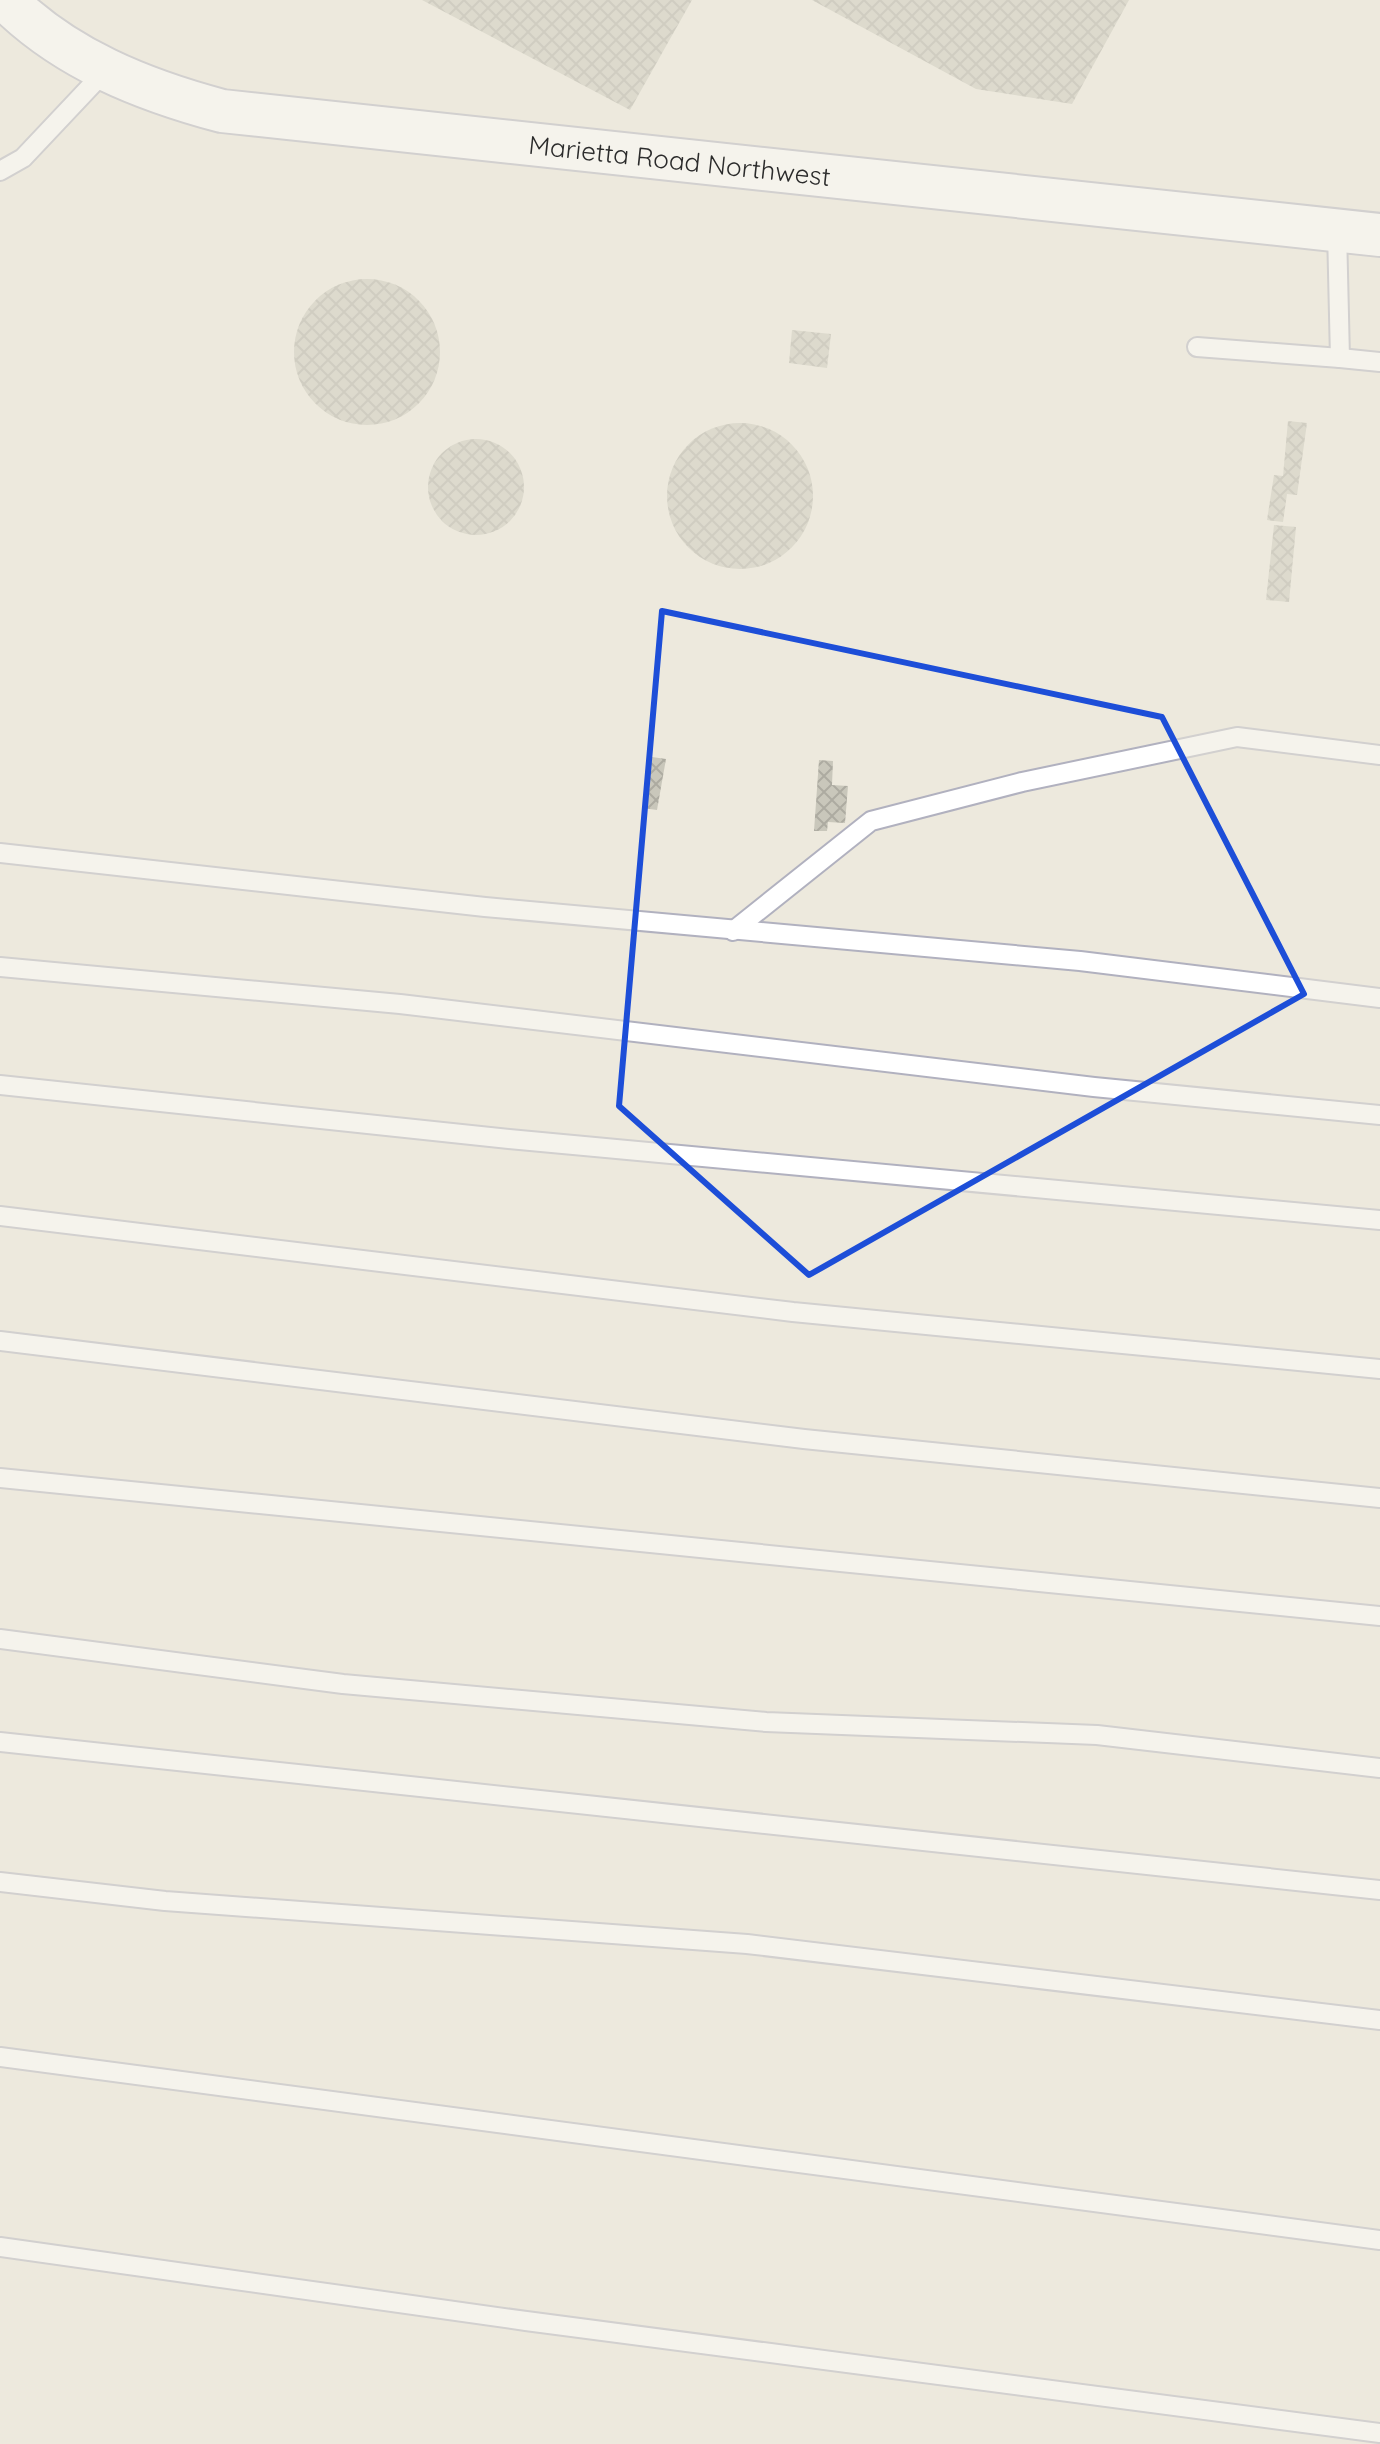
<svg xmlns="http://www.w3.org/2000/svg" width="1380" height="2444" viewBox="0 0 1380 2444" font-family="Quicksand,sans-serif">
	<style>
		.building { fill: url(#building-cross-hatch) }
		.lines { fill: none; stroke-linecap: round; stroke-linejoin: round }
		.service-casing { stroke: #b1b1bf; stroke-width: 22 }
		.tertiary-casing { stroke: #b1b1bf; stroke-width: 46 }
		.service { stroke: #fff; stroke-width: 18 }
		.tertiary { stroke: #fff; stroke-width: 42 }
		.marked { fill: none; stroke: #1d4ed8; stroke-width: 6; stroke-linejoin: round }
		.labels { text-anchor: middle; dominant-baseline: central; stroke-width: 6; stroke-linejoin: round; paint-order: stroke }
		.street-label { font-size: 26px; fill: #2b2b2b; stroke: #fff }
	</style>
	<defs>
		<pattern id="building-cross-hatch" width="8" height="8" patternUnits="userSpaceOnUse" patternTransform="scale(2)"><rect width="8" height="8" fill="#c9c7bb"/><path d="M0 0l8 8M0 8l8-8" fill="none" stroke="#adaba1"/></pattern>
	</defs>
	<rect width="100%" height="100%" fill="#ede9dd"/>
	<g class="building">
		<path d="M 422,0 L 692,0 L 630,110 Z"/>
		<path d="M 812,0 L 1129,0 L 1072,104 L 976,89 Z"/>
		<circle cx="367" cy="352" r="73"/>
		<path d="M 792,330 L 831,334 L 827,368 L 789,363 Z"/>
		<path d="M 1288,421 L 1307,423 L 1297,495 L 1287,494 L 1283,522 L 1267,520 L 1274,475 L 1283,476 Z"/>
		<circle cx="740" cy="496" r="73"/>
		<circle cx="476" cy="487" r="48"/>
		<path d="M 1274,525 L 1296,527 L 1289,602 L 1266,600 Z"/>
		<path d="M 652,757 L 666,759 L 657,810 L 643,808 Z"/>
		<path d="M 819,760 L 833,761 L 832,785 L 848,786 L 845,823 L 828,822 L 827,831 L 814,831 Z"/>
	</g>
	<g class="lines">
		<defs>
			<g id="service">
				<path d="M 0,171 L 23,158 L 106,70"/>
				<path d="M 1197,347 L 1340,358 L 1337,230"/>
				<path d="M 1340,358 L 1380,362"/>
				<path d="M 0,853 L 485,907 L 1080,961 L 1380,998"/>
				<path d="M 733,931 L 871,821 L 1022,782 L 1237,737 L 1380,755"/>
				<path d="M 0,967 L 400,1004 L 1094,1087 L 1380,1115"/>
				<path d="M 0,1085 L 509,1139 L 1380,1220"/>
				<path d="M 0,1216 L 793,1312 L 1380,1369"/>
				<path d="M 0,1341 L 804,1439 L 1380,1498"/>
				<path d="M 0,1478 L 1380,1616"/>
				<path d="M 0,1639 L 343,1684 L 766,1722 L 1097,1735 L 1380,1768"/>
				<path d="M 0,1742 L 1380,1890"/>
				<path d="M 0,1882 L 165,1901 L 747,1944 L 1380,2020"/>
				<path d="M 0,2057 L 1380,2240"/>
				<path d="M 0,2247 L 526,2321 L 1380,2433"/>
			</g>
			<g id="tertiary">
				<path id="s1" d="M 6,0 C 65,59 143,90 222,111 L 1380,235"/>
			</g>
		</defs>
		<use href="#service" class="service-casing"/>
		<use href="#tertiary" class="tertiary-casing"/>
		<use href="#service" class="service"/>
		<use href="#tertiary" class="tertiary"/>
	</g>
	<path d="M0 0H1380V2444H0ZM 662,611 L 1162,717 L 1304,994 L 809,1275 L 619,1106 Z" fill="#ede9dd" fill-opacity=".55" fill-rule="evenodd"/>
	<path class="marked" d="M 662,611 L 1162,717 L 1304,994 L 809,1275 L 619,1106 Z"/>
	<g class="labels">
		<g class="street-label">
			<text stroke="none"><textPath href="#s1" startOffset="706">Marietta Road Northwest</textPath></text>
		</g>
	</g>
</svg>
